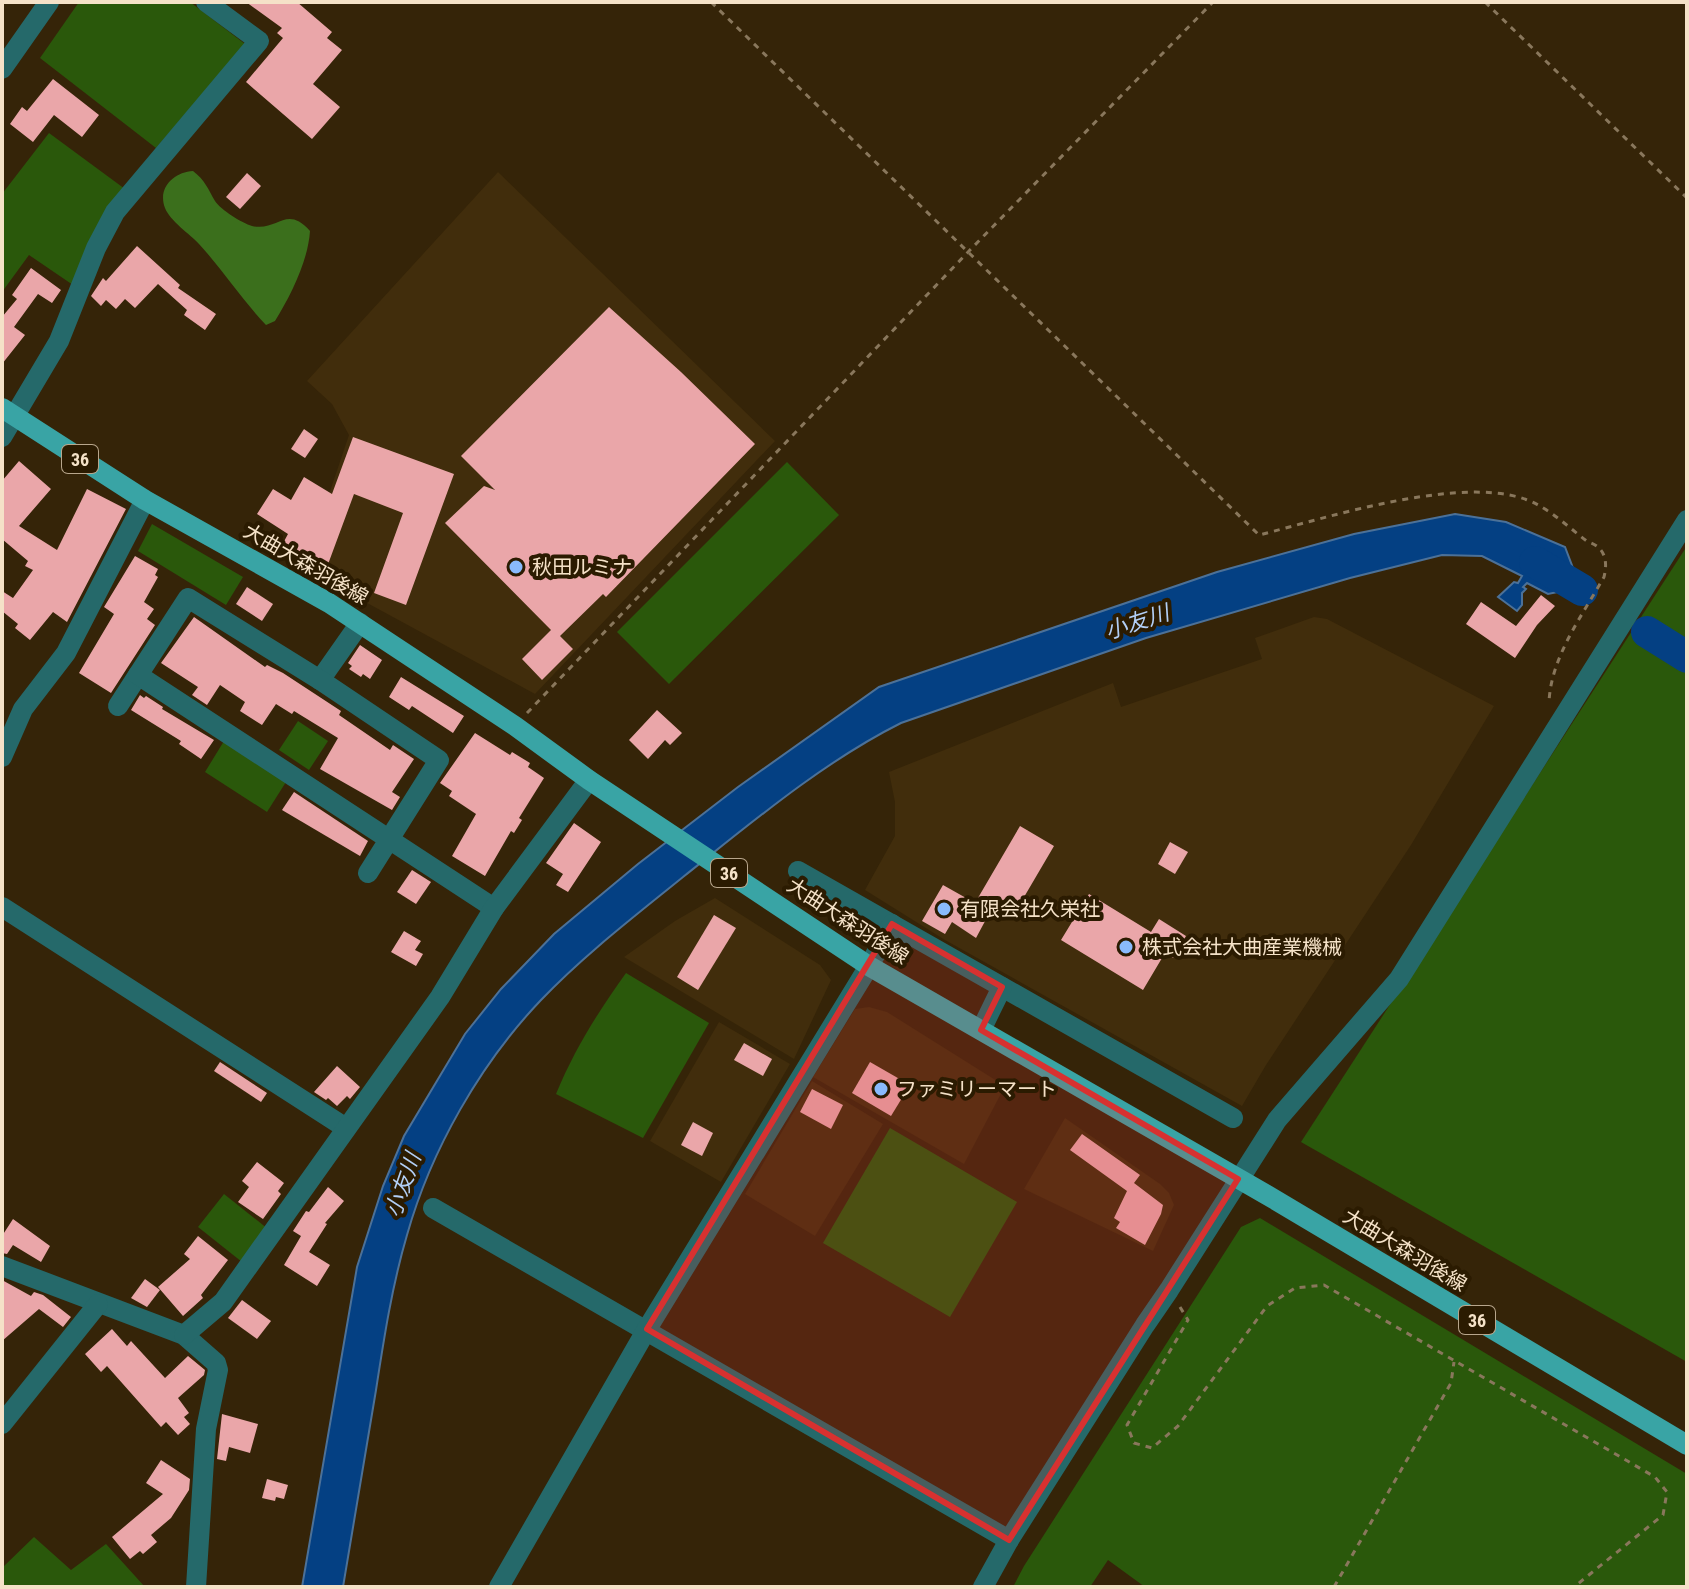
<svg xmlns="http://www.w3.org/2000/svg" width="1689" height="1589" viewBox="0 0 1689 1589" font-family="'Roboto Condensed','Noto Sans JP',sans-serif">
	<style>
		.built { fill: #412d0c }
		.green { fill: #2a580b }
		.forest { fill: #3b6f1c }
		.water { fill: #044083; stroke: #4c7198; stroke-width: 2 }
		.lines { fill: none; stroke-linecap: round; stroke-linejoin: round }
		.river { stroke: #044083; stroke-width: 32 }
		.building { fill: #eaa6a9 }
		.path { stroke: #89775c; stroke-width: 3; stroke-dasharray: 6 6; stroke-linecap: butt }
		.minor { stroke: #25696a; stroke-width: 20 }
		.major { stroke: #39a4a5; stroke-width: 20 }
		.marked { fill: #d83130; fill-opacity: 0.2; stroke: #d83130; stroke-width: 6; stroke-linejoin: round }
		.poi-dot { fill: #89bafc; stroke: #2b1b01; stroke-width: 3 }
		.labels { text-anchor: middle; dominant-baseline: central; stroke-width: 8; stroke-linejoin: round; paint-order: stroke }
		.shield { fill: #2b1b01; stroke: #b8a68c; stroke-width: 2 }
		.shield-label { font-size: 18px; font-weight: bold; fill: #f5e2c8 }
		.street-label { font-size: 20px; fill: #f5e2c8; stroke: #2b1b01 }
		.poi-label { font-size: 20px; fill: #f5e2c8; stroke: #2b1b01; text-anchor: start }
		.water-label { font-size: 22px; font-style: italic; fill: #b2cef5; stroke: #2b1b01 }
	</style>
	<rect width="100%" height="100%" fill="#352408"/>
	<g class="built">
		<path d="M 498,172 L 775,441 L 535,694 L 299,566 L 320,521 L 349,435 L 332,404 L 307,381 Z"/>
		<path d="M 1314,617 L 1327,619 L 1494,706 L 1411,845 L 1266,1065 L 1242,1106 L 945,940 L 865,890 L 895,836 L 895,802 L 889,772 L 1113,683 L 1121,707 L 1262,659 L 1255,638 Z"/>
		<path d="M 715,898 L 820,965 L 831,980 L 794,1059 L 624,957 L 675,921 Z"/>
		<path d="M 869,1007 L 887,1012 L 1005,1086 L 964,1164 L 813,1077 L 855,1009 Z"/>
		<path d="M 719,1022 L 790,1064 L 721,1182 L 650,1141 Z"/>
		<path d="M 812,1081 L 883,1124 L 815,1236 L 745,1194 Z"/>
		<path d="M 1065,1118 L 1160,1184 L 1169,1193 L 1174,1205 L 1153,1251 L 1024,1189 Z"/>
	</g>
	<g class="green">
		<path d="M 79,2 L 190,2 L 245,44 L 156,148 L 40,58 Z"/>
		<path d="M 49,133 L 125,189 L 73,285 L 29,255 L 2,292 L 2,194 Z"/>
		<path d="M 787,462 L 839,515 L 669,684 L 617,632 Z"/>
		<path d="M 152,524 L 243,577 L 226,605 L 138,551 Z"/>
		<path d="M 1687,546 L 1687,1362 L 1301,1142 Z"/>
		<path d="M 298,721 L 328,741 L 309,770 L 279,750 Z"/>
		<path d="M 224,741 L 286,782 L 267,812 L 205,772 Z"/>
		<path d="M 626,973 L 709,1023 L 643,1138 L 556,1094 C 574,1050 598,1012 626,973 Z"/>
		<path d="M 890,1128 L 1017,1202 L 950,1317 L 823,1243 Z"/>
		<path d="M 224,1194 L 268,1229 L 242,1262 L 198,1227 Z"/>
		<path d="M 1260,1218 L 1687,1474 L 1687,1587 L 1145,1587 L 1108,1560 L 1090,1587 L 1013,1587 L 1024,1566 L 1241,1227 Z"/>
		<path d="M 34,1537 L 71,1570 L 106,1544 L 145,1587 L 6,1587 L 2,1582 L 2,1568 Z"/>
	</g>
	<path class="forest" d="M 193,171 C 205,180 208,189 215,201 C 221,210 242,223 252,226 C 278,232 286,204 310,231 C 308,261 291,295 275,321 L 266,325 C 242,300 223,270 199,244 C 190,234 170,221 165,208 C 157,187 175,172 193,171 Z"/>
	<path class="water" d="M 1455,514 L 1506,522 L 1565,547 L 1576,576 L 1567,590 L 1548,594 L 1527,583 L 1523,587 L 1526,589 L 1522,593 L 1522,605 L 1517,611 L 1498,597 L 1514,582 L 1518,583 L 1522,576 L 1482,556 L 1442,555 L 1350,578 L 1146,638 L 901,723 C 823,762 751,823 683,877 C 635,916 584,955 541,1000 C 480,1064 431,1150 407,1235 C 392,1286 384,1338 376,1390 C 365,1455 354,1521 343,1587 L 302,1587 L 357,1267 L 383,1186 L 404,1136 L 465,1034 L 501,989 L 554,934 L 638,864 L 738,787 L 879,687 L 1217,572 L 1354,534 Z"/>
	<g class="lines">
		<g class="river">
			<path d="M 1535,562 L 1582,590"/>
			<path d="M 1647,632 L 1687,657"/>
		</g>
	</g>
	<g class="building">
		<path d="M 246,2 L 297,2 L 332,32 L 327,38 L 342,50 L 313,84 L 340,107 L 312,139 L 246,82 L 283,38 L 277,33 L 282,28 Z"/>
		<path d="M 53,79 L 99,115 L 82,137 L 54,115 L 33,142 L 10,124 L 22,107 L 27,111 Z"/>
		<path d="M 247,173 L 261,186 L 240,209 L 226,197 Z"/>
		<path d="M 137,246 L 180,285 L 178,288 L 216,314 L 205,330 L 184,315 L 187,310 L 158,284 L 135,308 L 125,299 L 116,309 L 106,300 L 101,306 L 91,296 L 103,278 L 106,281 Z"/>
		<path d="M 31,268 L 61,290 L 52,303 L 38,294 L 14,327 L 25,335 L 2,364 L 2,317 L 17,299 L 12,295 Z"/>
		<path d="M 609,307 L 681,372 L 755,444 L 606,597 L 603,594 L 560,636 L 573,649 L 542,680 L 522,659 L 551,630 L 445,523 L 484,486 L 495,490 L 461,456 Z"/>
		<path d="M 304,429 L 318,439 L 305,458 L 291,449 Z"/>
		<path d="M 353,437 L 454,474 L 406,605 L 374,593 L 403,513 L 354,494 L 327,567 L 281,547 L 288,534 L 257,514 L 273,489 L 291,500 L 304,477 L 332,494 Z"/>
		<path d="M 19,461 L 51,489 L 19,526 L 57,550 L 87,489 L 126,509 L 67,622 L 53,612 L 30,640 L 15,628 L 18,624 L 2,611 L 2,591 L 13,598 L 33,570 L 25,566 L 28,561 L 2,539 L 2,481 Z"/>
		<path d="M 135,556 L 158,569 L 155,575 L 158,577 L 144,602 L 154,609 L 147,619 L 155,625 L 111,693 L 79,673 L 114,614 L 104,607 Z"/>
		<path d="M 247,587 L 273,604 L 262,621 L 236,604 Z"/>
		<path d="M 1541,595 L 1555,606 L 1537,625 L 1515,658 L 1466,624 L 1481,602 L 1516,626 Z"/>
		<path d="M 194,617 L 265,667 L 267,665 L 283,673 L 341,711 L 339,715 L 390,750 L 393,745 L 414,759 L 392,792 L 400,797 L 392,810 L 320,769 L 338,738 L 294,711 L 292,714 L 276,704 L 262,725 L 240,711 L 245,702 L 220,685 L 207,705 L 192,695 L 198,687 L 161,663 Z"/>
		<path d="M 360,645 L 382,660 L 370,679 L 363,674 L 361,677 L 349,669 L 352,666 L 348,663 Z"/>
		<path d="M 401,677 L 464,716 L 453,733 L 412,706 L 409,710 L 389,697 Z"/>
		<path d="M 140,695 L 144,698 L 146,696 L 163,707 L 162,709 L 214,740 L 201,759 L 179,744 L 181,741 L 131,710 Z"/>
		<path d="M 657,710 L 682,733 L 670,745 L 665,740 L 648,759 L 629,740 Z"/>
		<path d="M 475,733 L 510,755 L 512,752 L 530,763 L 528,767 L 544,778 L 519,818 L 522,820 L 514,833 L 511,831 L 485,876 L 452,856 L 476,814 L 449,796 L 452,791 L 440,783 Z"/>
		<path d="M 294,792 L 368,841 L 360,856 L 282,810 Z"/>
		<path d="M 574,823 L 601,842 L 568,892 L 556,885 L 563,874 L 546,863 Z"/>
		<path d="M 1020,826 L 1054,846 L 1017,909 L 998,897 L 976,938 L 952,922 L 945,934 L 922,921 L 943,885 L 975,903 Z"/>
		<path d="M 1170,842 L 1188,852 L 1175,874 L 1158,864 Z"/>
		<path d="M 412,870 L 431,882 L 416,904 L 397,892 Z"/>
		<path d="M 1089,894 L 1151,932 L 1159,919 L 1186,936 L 1173,958 L 1165,953 L 1143,990 L 1061,940 Z"/>
		<path d="M 714,915 L 736,928 L 698,990 L 677,977 Z"/>
		<path d="M 404,931 L 421,941 L 415,950 L 423,954 L 416,966 L 391,952 Z"/>
		<path d="M 744,1043 L 772,1059 L 763,1076 L 734,1060 Z"/>
		<path d="M 220,1062 L 267,1093 L 261,1102 L 214,1071 Z"/>
		<path d="M 870,1062 L 910,1085 L 891,1116 L 852,1093 Z"/>
		<path d="M 337,1066 L 360,1087 L 350,1099 L 347,1096 L 337,1106 L 328,1098 L 326,1100 L 314,1092 Z"/>
		<path d="M 812,1089 L 843,1105 L 831,1129 L 800,1112 Z"/>
		<path d="M 693,1122 L 713,1133 L 702,1156 L 681,1145 Z"/>
		<path d="M 1082,1134 L 1140,1175 L 1134,1183 L 1163,1205 L 1161,1214 L 1145,1245 L 1116,1228 L 1120,1222 L 1114,1218 L 1127,1191 L 1070,1150 Z"/>
		<path d="M 257,1162 L 284,1183 L 278,1191 L 281,1194 L 263,1219 L 238,1202 L 249,1187 L 242,1181 Z"/>
		<path d="M 328,1187 L 344,1201 L 325,1223 L 327,1224 L 309,1252 L 330,1265 L 317,1286 L 284,1265 L 301,1236 L 293,1231 L 306,1211 L 309,1212 Z"/>
		<path d="M 13,1219 L 50,1246 L 41,1262 L 13,1245 L 7,1254 L 2,1253 L 2,1236 Z"/>
		<path d="M 198,1236 L 228,1260 L 201,1295 L 203,1298 L 183,1316 L 158,1287 L 190,1259 L 184,1254 Z"/>
		<path d="M 145,1279 L 160,1290 L 147,1307 L 131,1298 Z"/>
		<path d="M 2,1280 L 31,1296 L 34,1292 L 43,1295 L 71,1317 L 63,1327 L 39,1309 L 2,1341 Z"/>
		<path d="M 242,1300 L 271,1321 L 257,1339 L 228,1318 Z"/>
		<path d="M 112,1329 L 127,1346 L 131,1341 L 165,1378 L 188,1356 L 205,1370 L 204,1375 L 178,1398 L 189,1413 L 184,1417 L 190,1424 L 178,1435 L 166,1422 L 161,1427 L 107,1366 L 101,1372 L 85,1354 Z"/>
		<path d="M 222,1414 L 258,1424 L 250,1453 L 229,1447 L 226,1461 L 217,1459 Z"/>
		<path d="M 161,1460 L 190,1479 L 189,1490 L 171,1518 L 151,1535 L 157,1542 L 143,1554 L 140,1551 L 130,1559 L 112,1537 L 163,1494 L 146,1483 Z"/>
		<path d="M 267,1479 L 288,1485 L 284,1499 L 276,1497 L 275,1501 L 262,1498 Z"/>
	</g>
	<g class="lines">
		<g class="path">
			<path d="M 711,2 L 1259,535 C 1327,518 1475,469 1538,505 C 1555,514 1572,530 1588,542 C 1605,547 1608,561 1604,577 C 1582,616 1551,657 1549,702"/>
			<path d="M 1485,2 L 1687,198"/>
			<path d="M 527,713 L 969,251 L 1213,2"/>
			<path d="M 1180,1307 L 1188,1320 L 1127,1425 L 1134,1443 L 1152,1448 L 1178,1426 L 1267,1306 L 1295,1288 L 1324,1285 L 1655,1477 L 1667,1492 L 1663,1515 L 1574,1587"/>
			<path d="M 1334,1587 L 1451,1383 L 1454,1362"/>
		</g>
		<g class="minor">
			<path d="M 2,69 L 49,2"/>
			<path d="M 2,437 L 59,341 L 96,248 L 115,212 L 259,41 L 206,2"/>
			<path d="M 320,680 L 360,623"/>
			<path d="M 118,706 L 138,675"/>
			<path d="M 2,757 L 23,709 L 66,653 L 145,500"/>
			<path d="M 798,871 L 1233,1118"/>
			<path d="M 368,873 L 439,760 L 320,680 L 188,598 L 138,675 L 494,908"/>
			<path d="M 2,907 L 346,1128"/>
			<path d="M 981,1030 L 1002,987"/>
			<path d="M 433,1208 L 1009,1540"/>
			<path d="M 2,1266 L 184,1335 L 216,1363 L 218,1370 L 206,1429 L 196,1587"/>
			<path d="M 184,1335 L 223,1302 L 440,997 L 494,908 L 589,780"/>
			<path d="M 2,1424 L 98,1304"/>
			<path d="M 499,1587 L 647,1329 L 869,966 L 892,924"/>
			<path d="M 983,1587 L 1009,1540 L 1145,1325 L 1169,1290 L 1277,1120 L 1399,979 L 1687,520"/>
		</g>
		<path class="major" d="M 2,408 L 145,500 L 329,603 L 515,726 L 589,780 L 869,966 L 1267,1195 L 1687,1445"/>
	</g>
	<path class="marked" d="M 892,924 L 1002,987 L 981,1030 L 1238,1179 L 1009,1540 L 647,1329 Z"/>
	<g class="poi-dot">
		<circle cx="516" cy="567" r="8"/>
		<circle cx="944" cy="909" r="8"/>
		<circle cx="1126" cy="947" r="8"/>
		<circle cx="881" cy="1089" r="8"/>
	</g>
	<g class="labels">
		<g class="shield">
			<rect x="62" y="445" width="36" height="28" rx="6"/>
			<rect x="711" y="859" width="36" height="28" rx="6"/>
			<rect x="1459" y="1306" width="36" height="28" rx="6"/>
		</g>
		<g class="shield-label">
			<text x="80" y="459">36</text>
			<text x="729" y="873">36</text>
			<text x="1477" y="1320">36</text>
		</g>
		<g class="street-label">
			<text transform="translate(306 564) rotate(30)">大曲大森羽後線</text>
			<text transform="translate(848 921) rotate(33)">大曲大森羽後線</text>
			<text transform="translate(1405 1250) rotate(31)">大曲大森羽後線</text>
		</g>
		<g class="poi-label">
			<text x="532" y="567">秋田ルミナ</text>
			<text x="960" y="909">有限会社久栄社</text>
			<text x="1142" y="947">株式会社大曲産業機械</text>
			<text x="897" y="1089">ファミリーマート</text>
		</g>
		<g class="water-label">
			<text transform="translate(1137 622) rotate(-18)">小友川</text>
			<text transform="translate(403 1185) rotate(-71)">小友川</text>
		</g>
	</g>
	<rect width="1689" height="1589" fill="none" stroke="#f5e2c8" stroke-width="8"/>
</svg>
